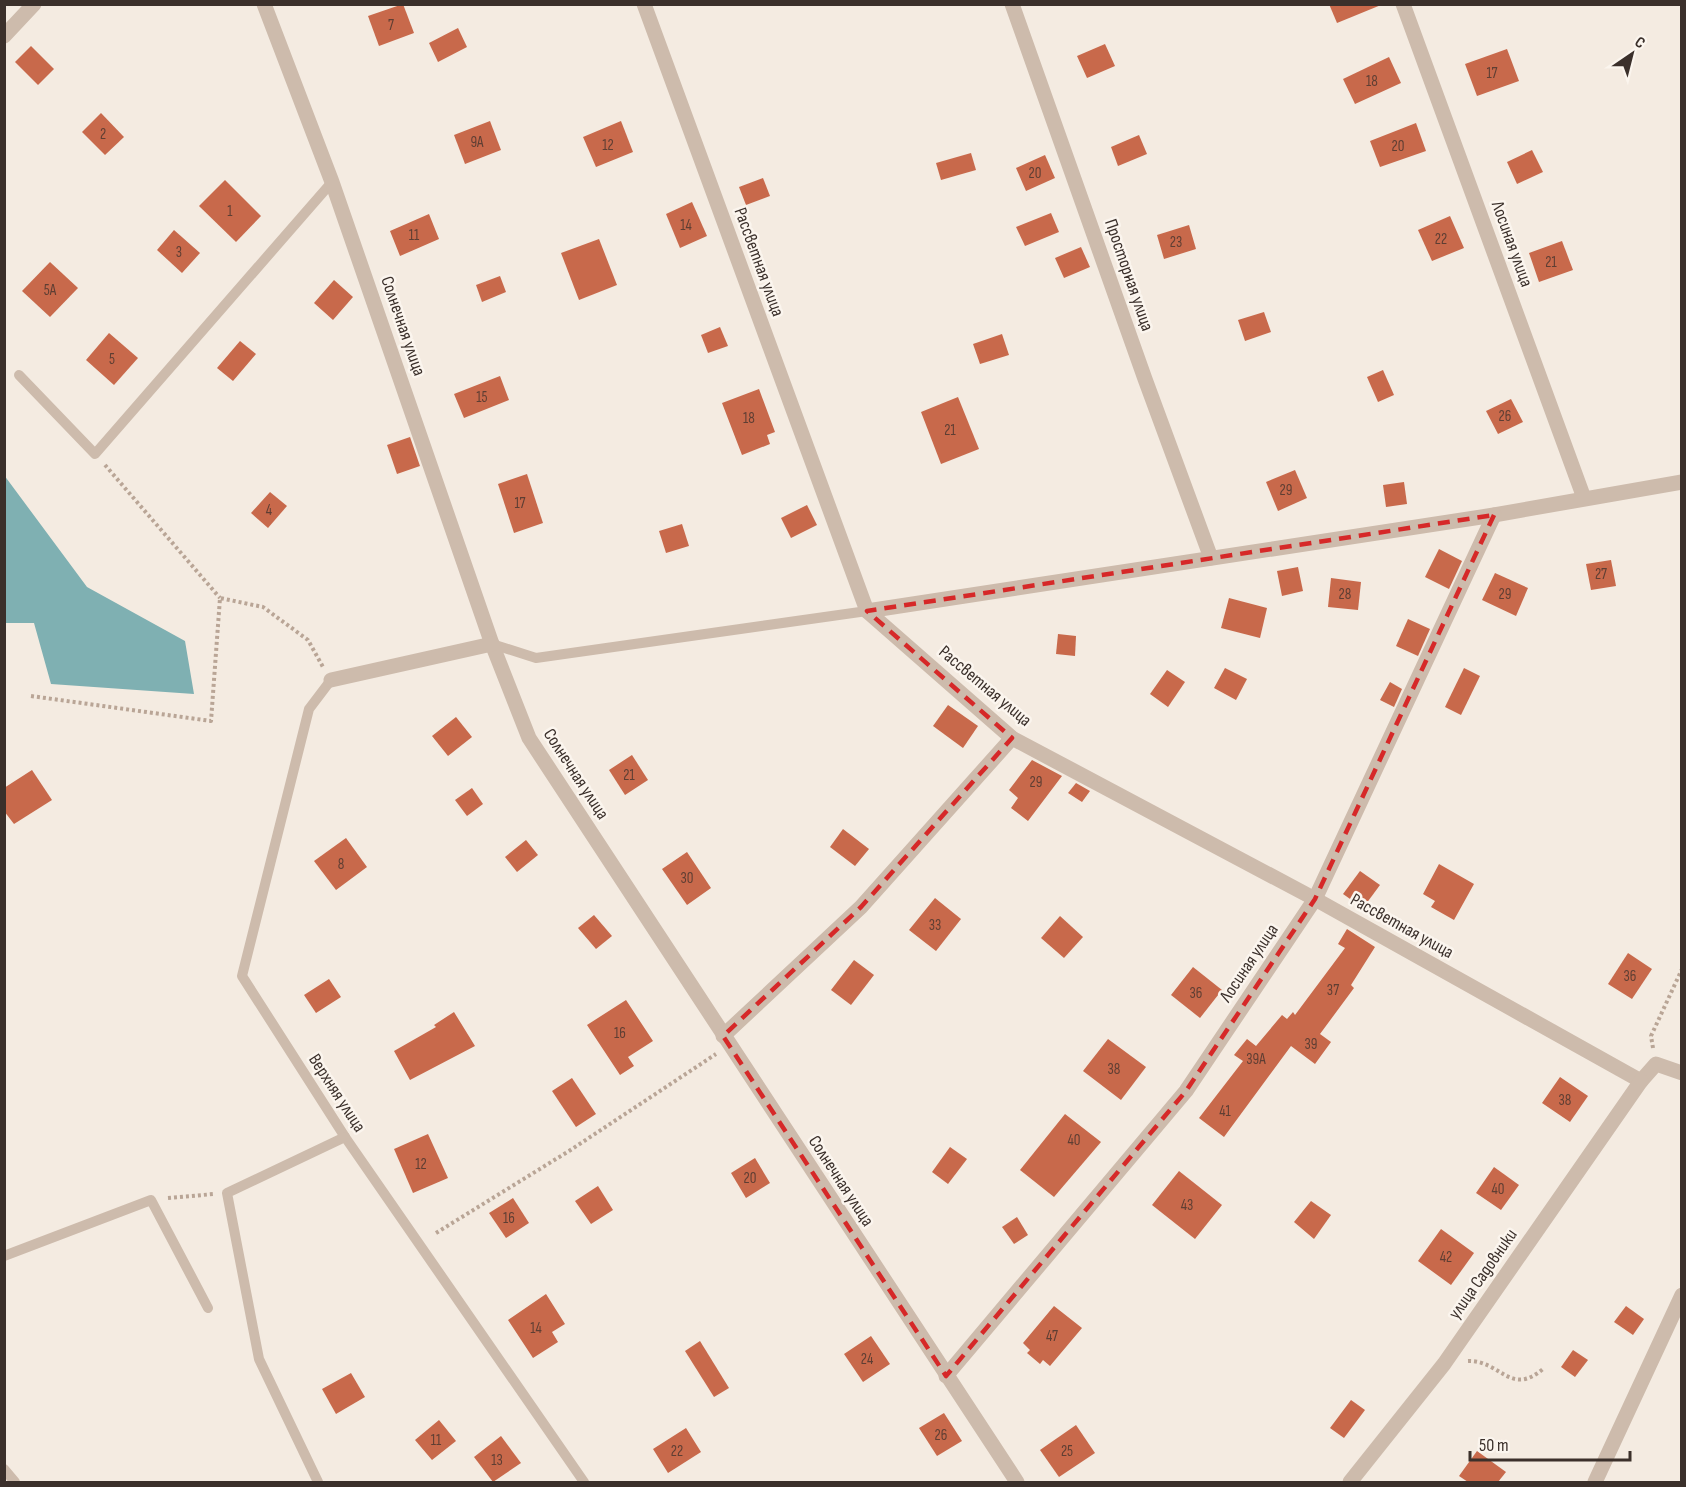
<svg xmlns="http://www.w3.org/2000/svg" width="1686" height="1487" viewBox="0 0 1686 1487" font-family="'Sofia Sans Condensed',sans-serif">
	<style>
		.water { fill: #7fb0b2 }
		.building { fill: #c8694b }
		.lines { fill: none; stroke-linecap: round; stroke-linejoin: round }
		.path { stroke: #b9a596; stroke-width: 4; stroke-dasharray: 3 3; stroke-linecap: butt }
		.lane { stroke: #cdbbac; stroke-width: 10 }
		.street { stroke: #cdbbac; stroke-width: 15 }
		.marked { fill: none; stroke: #d62828; stroke-width: 4.5; stroke-dasharray: 12 8; stroke-linejoin: round }
		.labels { text-anchor: middle; dominant-baseline: central; stroke-width: 5; stroke-linejoin: round; paint-order: stroke }
		.number-label { font-size: 15px; fill: #5e3e33 }
		.street-label { font-size: 18px; fill: #3b302b; stroke: #fbf5ee }
	</style>
	<rect width="100%" height="100%" fill="#f4ebe1"/>
	<path class="water" d="M 4,475 L 87,587 L 185,641 L 194,694 L 51,684 L 34,623 L 5,623 Z"/>
	<g class="building">
		<path d="M 403,4 L 414,33 L 379,46 L 368,16 Z"/>
		<path d="M 1329,4 L 1381,4 L 1381,5 L 1337,23 Z"/>
		<path d="M 458,28 L 467,47 L 438,62 L 429,43 Z"/>
		<path d="M 1105,44 L 1115,66 L 1087,78 L 1077,56 Z"/>
		<path d="M 31,46 L 54,69 L 38,85 L 15,62 Z"/>
		<path d="M 1507,49 L 1519,81 L 1477,96 L 1465,64 Z"/>
		<path d="M 1389,57 L 1401,83 L 1355,104 L 1343,79 Z"/>
		<path d="M 101,113 L 124,137 L 105,155 L 82,132 Z"/>
		<path d="M 490,121 L 501,150 L 465,164 L 454,135 Z"/>
		<path d="M 621,121 L 633,152 L 596,167 L 583,137 Z"/>
		<path d="M 1416,123 L 1426,151 L 1380,167 L 1370,141 Z"/>
		<path d="M 1139,135 L 1147,154 L 1118,166 L 1111,147 Z"/>
		<path d="M 1532,150 L 1543,172 L 1517,184 L 1507,162 Z"/>
		<path d="M 971,153 L 976,170 L 941,180 L 936,163 Z"/>
		<path d="M 1045,155 L 1055,178 L 1026,191 L 1016,168 Z"/>
		<path d="M 763,178 L 770,196 L 746,205 L 739,187 Z"/>
		<path d="M 225,180 L 261,216 L 236,242 L 199,206 Z"/>
		<path d="M 692,202 L 707,236 L 680,248 L 666,214 Z"/>
		<path d="M 1051,213 L 1059,232 L 1025,246 L 1016,227 Z"/>
		<path d="M 429,214 L 439,239 L 400,256 L 390,231 Z"/>
		<path d="M 1450,216 L 1464,248 L 1432,261 L 1418,230 Z"/>
		<path d="M 1189,225 L 1196,249 L 1164,259 L 1157,235 Z"/>
		<path d="M 174,230 L 200,253 L 182,273 L 157,250 Z"/>
		<path d="M 599,239 L 617,285 L 579,300 L 561,253 Z"/>
		<path d="M 1562,241 L 1573,270 L 1539,282 L 1529,253 Z"/>
		<path d="M 1081,247 L 1090,267 L 1064,278 L 1055,258 Z"/>
		<path d="M 50,262 L 78,288 L 50,317 L 22,291 Z"/>
		<path d="M 500,276 L 506,292 L 482,302 L 476,285 Z"/>
		<path d="M 334,280 L 353,297 L 333,320 L 314,303 Z"/>
		<path d="M 1264,312 L 1271,332 L 1245,341 L 1238,320 Z"/>
		<path d="M 720,327 L 728,346 L 708,353 L 701,335 Z"/>
		<path d="M 109,333 L 138,358 L 114,385 L 86,360 Z"/>
		<path d="M 1002,334 L 1009,355 L 980,364 L 973,344 Z"/>
		<path d="M 240,341 L 256,354 L 233,381 L 217,368 Z"/>
		<path d="M 1383,370 L 1394,395 L 1378,402 L 1367,377 Z"/>
		<path d="M 500,376 L 509,400 L 464,418 L 454,394 Z"/>
		<path d="M 759,389 L 775,432 L 767,435 L 770,444 L 742,455 L 722,403 Z"/>
		<path d="M 958,397 L 979,449 L 941,464 L 921,412 Z"/>
		<path d="M 1511,399 L 1523,422 L 1498,434 L 1486,411 Z"/>
		<path d="M 410,437 L 420,466 L 397,474 L 387,445 Z"/>
		<path d="M 1295,470 L 1307,498 L 1278,511 L 1266,482 Z"/>
		<path d="M 527,474 L 543,523 L 514,533 L 498,484 Z"/>
		<path d="M 1404,482 L 1407,504 L 1386,507 L 1383,485 Z"/>
		<path d="M 270,492 L 287,506 L 268,528 L 251,513 Z"/>
		<path d="M 807,505 L 817,525 L 791,538 L 781,518 Z"/>
		<path d="M 682,524 L 689,546 L 666,553 L 659,531 Z"/>
		<path d="M 1439,549 L 1462,561 L 1449,589 L 1425,577 Z"/>
		<path d="M 1611,560 L 1616,586 L 1591,590 L 1586,564 Z"/>
		<path d="M 1298,567 L 1303,591 L 1282,596 L 1277,571 Z"/>
		<path d="M 1495,573 L 1528,588 L 1516,616 L 1482,600 Z"/>
		<path d="M 1331,578 L 1361,582 L 1358,610 L 1328,607 Z"/>
		<path d="M 1229,598 L 1267,608 L 1260,638 L 1221,628 Z"/>
		<path d="M 1408,619 L 1430,629 L 1418,656 L 1396,646 Z"/>
		<path d="M 1058,634 L 1076,636 L 1075,656 L 1056,654 Z"/>
		<path d="M 1225,668 L 1247,679 L 1236,700 L 1214,688 Z"/>
		<path d="M 1464,668 L 1480,676 L 1461,715 L 1445,707 Z"/>
		<path d="M 1167,670 L 1185,682 L 1168,707 L 1150,694 Z"/>
		<path d="M 1390,682 L 1402,689 L 1394,707 L 1380,700 Z"/>
		<path d="M 948,705 L 978,726 L 963,748 L 933,726 Z"/>
		<path d="M 456,717 L 472,737 L 448,756 L 432,736 Z"/>
		<path d="M 632,755 L 648,780 L 625,795 L 609,770 Z"/>
		<path d="M 1032,760 L 1062,776 L 1028,821 L 1011,808 L 1018,798 L 1009,790 Z"/>
		<path d="M 32,770 L 52,800 L 14,824 L 4,811 L 4,788 Z"/>
		<path d="M 1076,783 L 1090,791 L 1082,802 L 1068,793 Z"/>
		<path d="M 472,788 L 483,804 L 467,816 L 455,800 Z"/>
		<path d="M 843,829 L 869,849 L 855,866 L 830,847 Z"/>
		<path d="M 346,838 L 367,867 L 336,890 L 314,861 Z"/>
		<path d="M 526,840 L 538,855 L 517,872 L 505,857 Z"/>
		<path d="M 687,852 L 711,888 L 687,905 L 662,869 Z"/>
		<path d="M 1439,864 L 1474,884 L 1454,920 L 1431,907 L 1435,901 L 1423,894 Z"/>
		<path d="M 1360,871 L 1380,885 L 1363,908 L 1343,894 Z"/>
		<path d="M 935,898 L 961,919 L 936,951 L 909,930 Z"/>
		<path d="M 594,915 L 612,936 L 596,949 L 578,928 Z"/>
		<path d="M 1060,916 L 1083,937 L 1064,958 L 1041,938 Z"/>
		<path d="M 1347,929 L 1375,947 L 1351,985 L 1354,988 L 1320,1034 L 1331,1042 L 1315,1064 L 1291,1046 L 1224,1137 L 1199,1118 L 1243,1061 L 1234,1055 L 1247,1039 L 1256,1046 L 1282,1015 L 1287,1019 L 1293,1012 L 1295,1015 L 1345,948 L 1338,944 Z"/>
		<path d="M 1628,953 L 1652,969 L 1632,999 L 1608,984 Z"/>
		<path d="M 854,960 L 874,975 L 851,1005 L 831,990 Z"/>
		<path d="M 1193,967 L 1222,990 L 1200,1018 L 1171,995 Z"/>
		<path d="M 329,979 L 341,997 L 316,1013 L 304,995 Z"/>
		<path d="M 626,1000 L 653,1041 L 628,1057 L 634,1066 L 620,1075 L 587,1025 Z"/>
		<path d="M 454,1012 L 475,1046 L 410,1080 L 394,1051 L 436,1027 L 434,1025 Z"/>
		<path d="M 1108,1039 L 1146,1067 L 1121,1100 L 1083,1071 Z"/>
		<path d="M 1560,1077 L 1588,1096 L 1570,1122 L 1542,1103 Z"/>
		<path d="M 572,1078 L 596,1114 L 576,1127 L 552,1091 Z"/>
		<path d="M 1065,1114 L 1101,1142 L 1054,1197 L 1020,1170 Z"/>
		<path d="M 428,1134 L 448,1178 L 413,1193 L 394,1149 Z"/>
		<path d="M 950,1147 L 967,1159 L 948,1184 L 932,1172 Z"/>
		<path d="M 755,1158 L 770,1183 L 746,1198 L 731,1173 Z"/>
		<path d="M 1494,1167 L 1519,1185 L 1501,1210 L 1476,1193 Z"/>
		<path d="M 1179,1171 L 1222,1205 L 1195,1239 L 1152,1205 Z"/>
		<path d="M 598,1186 L 613,1210 L 591,1224 L 575,1201 Z"/>
		<path d="M 513,1198 L 529,1223 L 506,1238 L 489,1213 Z"/>
		<path d="M 1311,1201 L 1331,1215 L 1314,1239 L 1294,1222 Z"/>
		<path d="M 1017,1217 L 1028,1235 L 1014,1244 L 1002,1227 Z"/>
		<path d="M 1441,1229 L 1474,1253 L 1451,1285 L 1418,1261 Z"/>
		<path d="M 546,1294 L 565,1324 L 552,1332 L 558,1342 L 533,1358 L 508,1320 Z"/>
		<path d="M 1054,1306 L 1082,1328 L 1050,1366 L 1043,1360 L 1040,1364 L 1027,1353 L 1030,1350 L 1023,1343 Z"/>
		<path d="M 1626,1306 L 1644,1319 L 1633,1335 L 1614,1322 Z"/>
		<path d="M 871,1336 L 890,1364 L 863,1382 L 844,1354 Z"/>
		<path d="M 700,1341 L 729,1388 L 714,1397 L 685,1351 Z"/>
		<path d="M 1573,1350 L 1588,1360 L 1575,1377 L 1561,1367 Z"/>
		<path d="M 351,1373 L 365,1397 L 336,1414 L 322,1389 Z"/>
		<path d="M 1351,1400 L 1365,1410 L 1344,1438 L 1330,1428 Z"/>
		<path d="M 944,1413 L 962,1441 L 937,1456 L 919,1428 Z"/>
		<path d="M 439,1420 L 456,1441 L 432,1460 L 415,1440 Z"/>
		<path d="M 1076,1425 L 1095,1453 L 1059,1477 L 1040,1450 Z"/>
		<path d="M 686,1428 L 701,1452 L 668,1473 L 653,1449 Z"/>
		<path d="M 501,1436 L 521,1463 L 493,1482 L 474,1457 Z"/>
		<path d="M 1477,1451 L 1506,1472 L 1498,1482 L 1468,1482 L 1459,1476 Z"/>
	</g>
	<g class="lines">
		<g class="path">
			<path d="M 105,465 L 220,598"/>
			<path d="M 31,696 L 211,721 L 220,598 L 263,607 L 308,640 L 323,667"/>
			<path d="M 1653,1048 L 1651,1036 L 1682,969"/>
			<path d="M 168,1198 L 214,1194"/>
			<path d="M 436,1233 L 569,1151 L 716,1054"/>
			<path d="M 1468,1361 C 1500,1360 1510,1397 1543,1369"/>
		</g>
		<g class="lane">
			<path d="M 19,375 L 95,454 L 332,182"/>
			<path d="M 492,644 L 536,658 L 867,611"/>
			<path d="M 331,680 L 309,709 L 242,976 L 345,1137 L 584,1482"/>
			<path d="M 4,1256 L 151,1200 L 208,1308"/>
			<path d="M 4,1469 L 15,1482"/>
			<path d="M 318,1482 L 259,1359 L 227,1193 L 345,1137"/>
		</g>
		<g class="street">
			<path d="M 264,4 L 332,182 L 492,644 L 529,738 L 1017,1482"/>
			<path d="M 644,4 L 867,611 L 1012,738 L 1315,899 L 1641,1081 L 1656,1064 L 1682,1073"/>
			<path d="M 1012,4 L 1145,379 L 1211,558"/>
			<path d="M 1403,4 L 1584,498"/>
			<path d="M 4,36 L 34,4"/>
			<path d="M 867,611 L 1494,515 L 1682,482"/>
			<path d="M 331,680 L 492,644"/>
			<path d="M 723,1036 L 861,907 L 1012,738"/>
			<path d="M 946,1376 L 1186,1091 L 1315,899 L 1494,515"/>
			<path d="M 1350,1482 L 1444,1364 L 1641,1081"/>
			<path d="M 1595,1482 L 1682,1295"/>
		</g>
	</g>
	<path class="marked" d="M 1494,515 L 1315,899 L 1186,1091 L 946,1376 L 723,1036 L 861,907 L 1012,738 L 867,611 Z"/>
	<g class="labels">
		<g class="number-label">
			<text x="391" y="25">7</text>
			<text x="1492" y="73">17</text>
			<text x="1372" y="81">18</text>
			<text x="103" y="134">2</text>
			<text x="477" y="142">9А</text>
			<text x="608" y="145">12</text>
			<text x="1398" y="146">20</text>
			<text x="1035" y="173">20</text>
			<text x="230" y="211">1</text>
			<text x="686" y="225">14</text>
			<text x="414" y="235">11</text>
			<text x="1441" y="239">22</text>
			<text x="1176" y="242">23</text>
			<text x="179" y="252">3</text>
			<text x="1551" y="262">21</text>
			<text x="50" y="290">5А</text>
			<text x="112" y="359">5</text>
			<text x="482" y="397">15</text>
			<text x="1505" y="416">26</text>
			<text x="749" y="418">18</text>
			<text x="950" y="430">21</text>
			<text x="1286" y="490">29</text>
			<text x="520" y="503">17</text>
			<text x="269" y="510">4</text>
			<text x="1601" y="574">27</text>
			<text x="1345" y="594">28</text>
			<text x="1505" y="594">29</text>
			<text x="629" y="775">21</text>
			<text x="1036" y="782">29</text>
			<text x="341" y="864">8</text>
			<text x="687" y="878">30</text>
			<text x="935" y="925">33</text>
			<text x="1630" y="976">36</text>
			<text x="1333" y="990">37</text>
			<text x="1196" y="993">36</text>
			<text x="620" y="1033">16</text>
			<text x="1311" y="1044">39</text>
			<text x="1256" y="1059">39А</text>
			<text x="1114" y="1069">38</text>
			<text x="1565" y="1100">38</text>
			<text x="1225" y="1111">41</text>
			<text x="1074" y="1140">40</text>
			<text x="421" y="1164">12</text>
			<text x="750" y="1178">20</text>
			<text x="1498" y="1189">40</text>
			<text x="1187" y="1205">43</text>
			<text x="509" y="1218">16</text>
			<text x="1446" y="1257">42</text>
			<text x="536" y="1328">14</text>
			<text x="1052" y="1336">47</text>
			<text x="867" y="1359">24</text>
			<text x="941" y="1435">26</text>
			<text x="436" y="1440">11</text>
			<text x="677" y="1451">22</text>
			<text x="1067" y="1451">25</text>
			<text x="497" y="1460">13</text>
		</g>
		<g class="street-label">
			<text transform="translate(1512 244) rotate(70)">Лосиная улица</text>
			<text transform="translate(759 262) rotate(70)">Рассветная улица</text>
			<text transform="translate(1129 275) rotate(71)">Просторная улица</text>
			<text transform="translate(403 326) rotate(71)">Солнечная улица</text>
			<text transform="translate(985 686) rotate(40)">Рассветная улица</text>
			<text transform="translate(576 774) rotate(57)">Солнечная улица</text>
			<text transform="translate(1402 926) rotate(29)">Рассветная улица</text>
			<text transform="translate(1249 963) rotate(-56)">Лосиная улица</text>
			<text transform="translate(337 1093) rotate(57)">Верхняя улица</text>
			<text transform="translate(841 1181) rotate(57)">Солнечная улица</text>
			<text transform="translate(1483 1274) rotate(-55)">улица Садовники</text>
		</g>
	</g>
	<rect width="1686" height="1487" fill="none" stroke="#3b302b" stroke-width="12"/>
	<g transform="translate(1632 54) rotate(35)" stroke="#fbf5ee" stroke-width="4.5" paint-order="stroke">
	<path d="M0-4.5L10 22L0 15L-10 22Z" fill="#3b302b"/>
	<text y="-9" font-size="16" font-weight="bold" text-anchor="middle" fill="#3b302b">С</text>
	</g>
	<path d="M1470 1451v9h160v-9" fill="none" stroke="#3b302b" stroke-width="3"/>
	<text x="1479" y="1451" font-size="18" fill="#3b302b" stroke="#fbf5ee" stroke-width="4.5" paint-order="stroke">50 m</text>
</svg>
